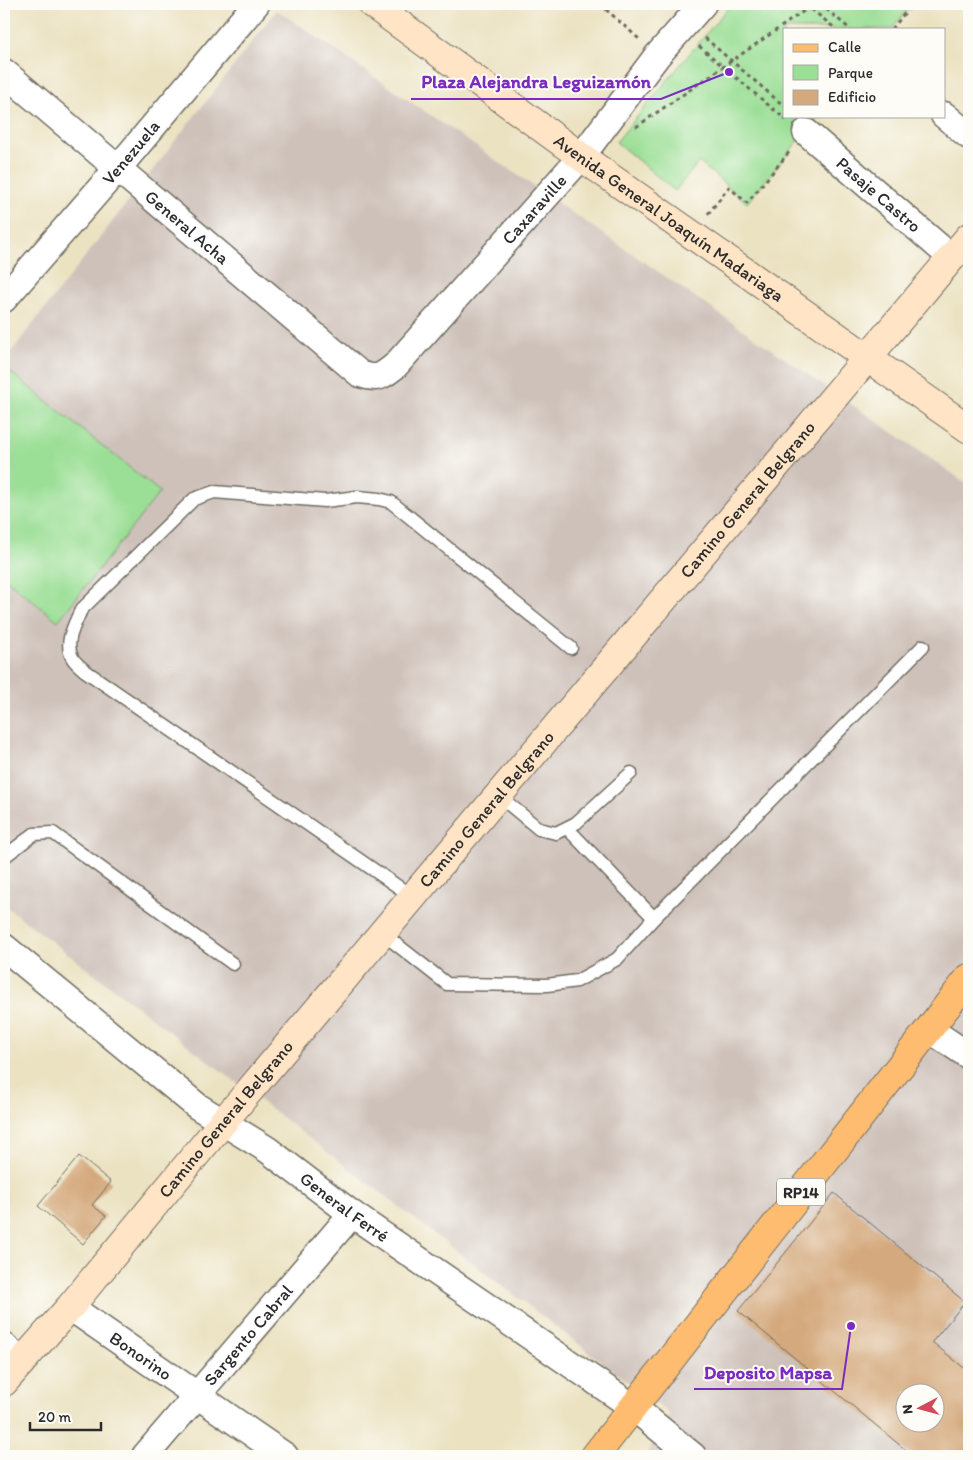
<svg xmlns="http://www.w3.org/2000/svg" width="973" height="1460" viewBox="0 0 973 1460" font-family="Itim,sans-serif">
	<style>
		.industrial { fill: #cec1ba; fill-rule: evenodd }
		.green { fill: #9bdf96; stroke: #638560 }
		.building { fill: #d4a97d; fill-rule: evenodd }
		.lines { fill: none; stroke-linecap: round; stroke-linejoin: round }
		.lane-casing { stroke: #6e6b60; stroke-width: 15 }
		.street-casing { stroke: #6e6b60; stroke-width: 29 }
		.secondary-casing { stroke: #6e6b60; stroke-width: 30 }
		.primary-casing { stroke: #6e6b60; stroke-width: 30 }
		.path { stroke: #6e6b60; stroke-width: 3; stroke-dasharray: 4 4; stroke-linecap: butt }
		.lane { stroke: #fff; stroke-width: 12 }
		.street { stroke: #fff; stroke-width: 26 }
		.secondary { stroke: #ffe4c6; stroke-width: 28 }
		.primary { stroke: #febc71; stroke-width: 28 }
		.labels { text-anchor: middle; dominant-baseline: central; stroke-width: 4; stroke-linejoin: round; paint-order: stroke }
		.shield { fill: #fdfcf7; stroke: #6a6a68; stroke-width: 1 }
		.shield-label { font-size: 16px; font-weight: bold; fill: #2b2b2b }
		.street-label { font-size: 18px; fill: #2b2b2b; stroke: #fdfcf7 }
		.leader { fill: none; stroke: #7b2cbf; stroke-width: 2 }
		.callout-dot { fill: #7b2cbf; stroke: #fdfcf7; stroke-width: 2 }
		.callout-label { font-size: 19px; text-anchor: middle; font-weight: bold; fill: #7b2cbf; stroke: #fdfcf7; stroke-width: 4; stroke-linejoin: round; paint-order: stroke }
	</style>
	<rect width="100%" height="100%" fill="#fdfcf7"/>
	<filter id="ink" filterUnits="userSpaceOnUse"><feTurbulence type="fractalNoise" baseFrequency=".02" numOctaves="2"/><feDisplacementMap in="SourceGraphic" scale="10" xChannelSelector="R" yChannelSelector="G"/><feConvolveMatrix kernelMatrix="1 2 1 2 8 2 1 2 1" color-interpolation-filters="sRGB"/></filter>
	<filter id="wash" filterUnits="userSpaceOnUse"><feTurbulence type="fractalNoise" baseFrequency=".0096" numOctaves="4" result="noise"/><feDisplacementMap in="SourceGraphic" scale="20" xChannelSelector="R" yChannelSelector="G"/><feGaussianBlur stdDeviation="1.12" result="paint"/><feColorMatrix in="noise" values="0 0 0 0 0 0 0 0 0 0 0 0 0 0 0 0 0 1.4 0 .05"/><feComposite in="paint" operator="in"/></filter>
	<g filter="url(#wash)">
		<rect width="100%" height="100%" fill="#ebe2c1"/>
		<path class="industrial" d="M 277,10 L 969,485 L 969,1456 L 645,1456 L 670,1414 L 4,905 L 4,361 ZM 906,1392 L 936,1392 L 936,1422 L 906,1422 Z"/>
		<g class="green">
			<path d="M 731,4 L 912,4 L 892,29 L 784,29 L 784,116 L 819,116 L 747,203 L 699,162 L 675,191 L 616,142 Z"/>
			<path d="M 4,367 L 160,492 L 58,621 L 4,578 Z"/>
		</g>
		<g id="blocks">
			<g class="building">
				<path d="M 79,1156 L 111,1182 L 92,1205 L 106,1216 L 83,1244 L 38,1206 Z"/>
				<path d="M 834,1193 L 965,1302 L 932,1342 L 969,1372 L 969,1456 L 913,1456 L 738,1311 ZM 906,1392 L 936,1392 L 936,1422 L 906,1422 Z"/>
			</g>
		</g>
	</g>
	<g filter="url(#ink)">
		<use href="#blocks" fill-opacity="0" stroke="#6e6b60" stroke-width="1"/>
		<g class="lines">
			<defs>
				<g id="lane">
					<path d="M 499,796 L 539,829 L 556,833 L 576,823 L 631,773"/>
					<path d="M 567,828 L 654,918"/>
					<path d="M 4,857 L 34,834 L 53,833 L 233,964"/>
					<path d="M 413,897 L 84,670 C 80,666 74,662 72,657 C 64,642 75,624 81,610 L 194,499 L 214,492 L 325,501 L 357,497 L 379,499 L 391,502 L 571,648"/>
					<path d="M 382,933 L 447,984 L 547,985 L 577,981 L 617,959 L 654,918 L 923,646"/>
				</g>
				<g id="street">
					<path id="s1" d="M 4,72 L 360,374 C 378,380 381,377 395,366 L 581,157 L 657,56 L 703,4"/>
					<path d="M 944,115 L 969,136"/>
					<path id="s2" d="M 806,132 L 952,258"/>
					<path id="s3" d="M 4,299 L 118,168 L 256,4"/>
					<path id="s4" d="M 4,947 L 197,1106 L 268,1150 L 352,1214 L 633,1407 L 693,1456"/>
					<path d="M 929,1029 L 969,1056"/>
					<path id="s5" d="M 70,1307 L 285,1456"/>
					<path d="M 4,1346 L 22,1362"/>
					<path id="s6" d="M 145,1456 L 352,1214"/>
				</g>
				<g id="secondary">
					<path id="s7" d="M 372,4 L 587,161 L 969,429"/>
					<path id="s8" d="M 4,1382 L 70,1307 L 223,1122 L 969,237"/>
				</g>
				<path id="primary" d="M 595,1456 L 969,978"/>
			</defs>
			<use href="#lane" class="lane-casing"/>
			<use href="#street" class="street-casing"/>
			<use href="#secondary" class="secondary-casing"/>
			<use href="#primary" class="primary-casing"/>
			<g class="path">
				<path d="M 600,4 L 639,39"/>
				<path d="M 805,4 L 836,29"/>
				<path d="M 820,4 L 850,29"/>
				<path d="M 892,29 L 912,4"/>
				<path d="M 705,38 L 784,106"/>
				<path d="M 699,46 L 786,120"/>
				<path d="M 636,127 L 814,4"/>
				<path d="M 708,214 L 729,187 L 747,203 L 790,151"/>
			</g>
			<use href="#lane" class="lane"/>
			<use href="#street" class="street"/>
			<use href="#secondary" class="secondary"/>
			<use href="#primary" class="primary"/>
		</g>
	</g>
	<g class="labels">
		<rect class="shield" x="777" y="1178.5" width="48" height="27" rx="4"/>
		<g class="shield-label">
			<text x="801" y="1192">RP14</text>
		</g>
		<g class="street-label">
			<text stroke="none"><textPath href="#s3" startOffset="194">Venezuela</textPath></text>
			<text stroke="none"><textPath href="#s2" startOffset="96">Pasaje Castro</textPath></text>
			<text stroke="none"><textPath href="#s1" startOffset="715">Caxaraville</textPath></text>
			<text stroke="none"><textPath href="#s7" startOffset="366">Avenida General Joaquín Madariaga</textPath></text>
			<text stroke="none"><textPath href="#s1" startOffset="240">General Acha</textPath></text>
			<text stroke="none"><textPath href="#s8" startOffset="1154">Camino General Belgrano</textPath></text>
			<text stroke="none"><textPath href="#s8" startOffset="749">Camino General Belgrano</textPath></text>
			<text stroke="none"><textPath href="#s8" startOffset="344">Camino General Belgrano</textPath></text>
			<text stroke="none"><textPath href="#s4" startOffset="429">General Ferré</textPath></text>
			<text stroke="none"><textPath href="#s6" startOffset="159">Sargento Cabral</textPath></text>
			<text stroke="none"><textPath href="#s5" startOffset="86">Bonorino</textPath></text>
		</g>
	</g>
	<path class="leader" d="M729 72L661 99H411M851 1326L842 1389H694"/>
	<g class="callout-dot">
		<circle cx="729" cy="72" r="5"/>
		<circle cx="851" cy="1326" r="5"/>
	</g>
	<g class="callout-label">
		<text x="536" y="88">Plaza Alejandra Leguizamón</text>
		<text x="768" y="1379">Deposito Mapsa</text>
	</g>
	<rect width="973" height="1460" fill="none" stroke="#fdfcf7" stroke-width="20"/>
	<rect x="783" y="28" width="162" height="90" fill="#fdfcf7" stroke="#a9a8a5"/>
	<rect x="793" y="44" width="25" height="8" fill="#febc71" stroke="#a9a8a5"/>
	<text x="828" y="52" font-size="15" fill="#2b2b2b">Calle</text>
	<rect x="793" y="65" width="25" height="15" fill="#9bdf96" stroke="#a9a8a5"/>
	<text x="828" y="78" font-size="15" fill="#2b2b2b">Parque</text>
	<rect x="793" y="90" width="25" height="15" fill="#d4a97d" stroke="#a9a8a5"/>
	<text x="828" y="102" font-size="15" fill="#2b2b2b">Edificio</text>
	<g transform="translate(920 1408) rotate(264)"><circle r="24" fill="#fdfcf7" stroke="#a9a8a5"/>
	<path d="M0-4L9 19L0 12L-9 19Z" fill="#d1495b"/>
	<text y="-8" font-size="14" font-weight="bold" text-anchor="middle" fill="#2b2b2b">N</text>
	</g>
	<path d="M30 1422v8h71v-8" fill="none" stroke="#2b2b2b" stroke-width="2.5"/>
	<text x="38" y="1422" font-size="15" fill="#2b2b2b" stroke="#fdfcf7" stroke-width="4" paint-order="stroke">20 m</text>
</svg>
